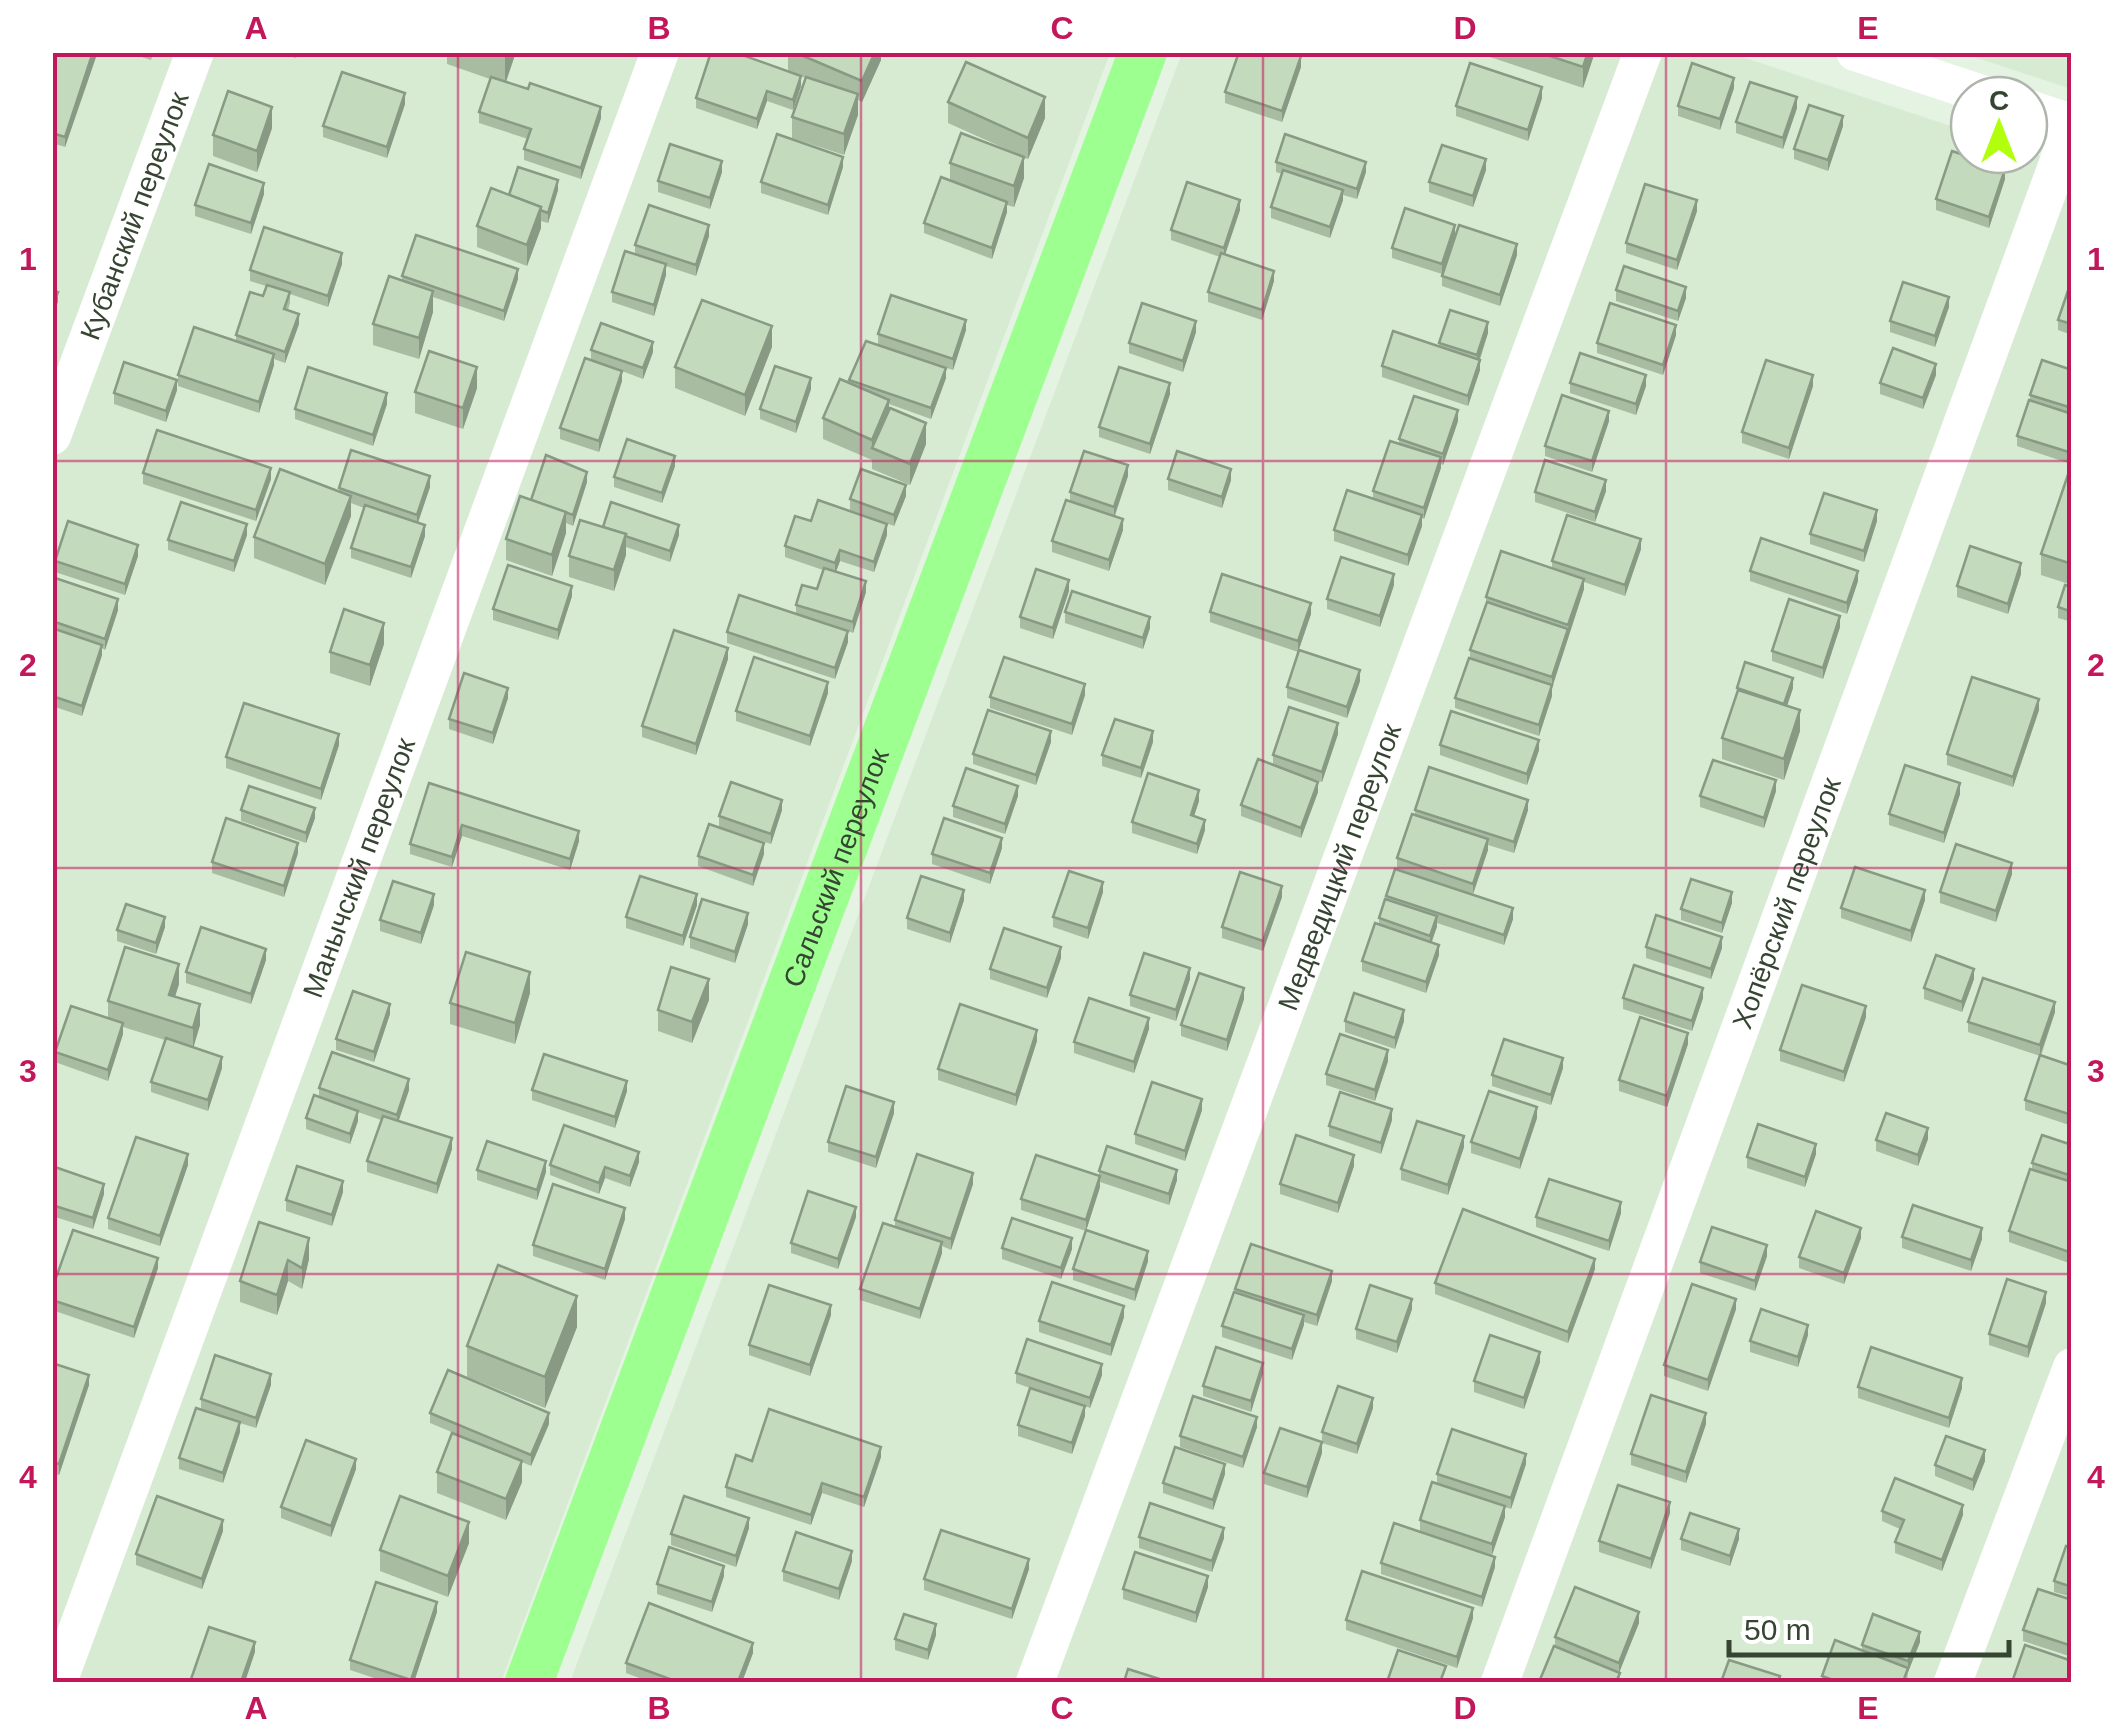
<svg xmlns="http://www.w3.org/2000/svg" width="2124" height="1735" viewBox="0 0 2124 1735" font-family="Arial,sans-serif">
	<style>
		.residential { fill: #d7ebd3 }
		.lines { fill: none; stroke-linecap: round; stroke-linejoin: round }
		.minor { stroke: #fff; stroke-width: 38 }
		.major { stroke: #9cff8f; stroke-width: 48 }
		.wall { fill: #a8bca2 }
		.shaded-wall { fill: #889984 }
		.building { fill: #c3dbbc; stroke: #889984; stroke-width: 2.5 }
		.grid { fill: none; stroke: #c2185b; stroke-width: 2.5; stroke-opacity: 0.55 }
		.labels { text-anchor: middle; dominant-baseline: central; stroke-width: 8; stroke-linejoin: round; paint-order: stroke }
		.street-label { font-size: 28px; fill: #364532; stroke: #fff }
		.neatline { fill: none; stroke: #c2185b; stroke-width: 4 }
		.grid-label { font-size: 32px; text-anchor: middle; font-weight: bold; fill: #c2185b }
	</style>
	<rect width="100%" height="100%" fill="#e4f3e2"/>
	<g class="residential">
		<path d="M 52,53 L 1110,53 L 501,1682 L 53,1682 Z"/>
		<path d="M 1182,53 L 1730,53 L 1969,132 L 1969,155 L 2029,155 L 2029,152 L 2071,167 L 2071,1682 L 570,1682 Z"/>
		<path d="M 1962,53 L 2071,53 L 2071,89 Z"/>
	</g>
	<g class="lines">
		<g class="minor">
			<path d="M 1855,52 L 1985,95"/>
			<path d="M 2029,109 L 2072,123"/>
			<path id="s1" d="M 52,436 L 195,52"/>
			<path id="s2" d="M 58,1682 L 660,52"/>
			<path id="s3" d="M 1035,1682 L 1643,52"/>
			<path id="s4" d="M 1500,1682 L 2072,125"/>
			<path d="M 1953,1682 L 2072,1367"/>
		</g>
		<path class="major" id="s5" d="M 529,1682 L 1143,52"/>
	</g>
	<g class="wall">
		<path d="M 52,52 L 96,52 L 96,57 L 65,147 L 52,143 Z"/>
		<path d="M 127,52 L 154,52 L 151,60 Z"/>
		<path d="M 276,52 L 298,52 L 296,58 Z"/>
		<path d="M 447,52 L 516,52 L 506,82 L 601,118 L 581,179 L 524,160 L 524,149 L 528,139 L 479,123 L 479,112 L 490,79 L 447,64 Z"/>
		<path d="M 788,52 L 881,52 L 881,60 L 862,102 L 858,100 L 858,115 L 844,155 L 792,138 L 792,117 L 805,78 L 801,76 L 801,86 L 793,110 L 767,101 L 757,129 L 696,108 L 696,98 L 788,71 Z"/>
		<path d="M 1475,52 L 1595,52 L 1583,88 Z"/>
		<path d="M 1301,67 L 1282,122 L 1225,103 L 1225,92 Z"/>
		<path d="M 1734,88 L 1720,130 L 1678,116 L 1678,106 Z"/>
		<path d="M 1542,98 L 1528,141 L 1456,116 L 1456,106 Z"/>
		<path d="M 948,102 L 1045,118 L 1028,159 L 1024,158 L 1024,178 L 1014,207 L 1007,205 L 1007,212 L 992,259 L 924,233 L 924,223 L 950,180 L 950,163 L 1019,155 L 948,123 Z"/>
		<path d="M 405,104 L 387,158 L 323,137 L 323,126 Z"/>
		<path d="M 1797,108 L 1783,149 L 1736,133 L 1736,122 Z"/>
		<path d="M 1843,126 L 1828,171 L 1794,159 L 1794,149 Z"/>
		<path d="M 272,128 L 257,172 L 213,156 L 213,135 Z"/>
		<path d="M 1276,162 L 1366,172 L 1357,199 L 1343,195 L 1343,200 L 1330,238 L 1271,218 L 1271,207 L 1282,174 L 1276,172 Z"/>
		<path d="M 843,167 L 828,215 L 761,193 L 761,182 Z"/>
		<path d="M 1486,170 L 1473,207 L 1429,192 L 1429,182 Z"/>
		<path d="M 722,172 L 710,209 L 658,192 L 658,181 Z"/>
		<path d="M 2005,179 L 1989,228 L 1936,210 L 1936,199 Z"/>
		<path d="M 558,190 L 548,223 L 541,221 L 541,228 L 527,266 L 477,247 L 477,226 L 509,195 Z"/>
		<path d="M 264,194 L 251,234 L 195,216 L 195,205 Z"/>
		<path d="M 1240,210 L 1225,254 L 1274,281 L 1262,320 L 1208,302 L 1208,292 L 1220,257 L 1171,240 L 1171,230 Z"/>
		<path d="M 1697,211 L 1677,270 L 1626,253 L 1626,243 Z"/>
		<path d="M 1455,235 L 1442,274 L 1392,258 L 1392,248 Z"/>
		<path d="M 709,236 L 696,276 L 666,266 L 666,275 L 654,316 L 612,302 L 612,292 L 635,255 L 635,245 Z"/>
		<path d="M 1517,255 L 1500,306 L 1442,286 L 1442,276 Z"/>
		<path d="M 342,264 L 328,307 L 290,294 L 290,303 L 288,310 L 299,324 L 285,363 L 274,359 L 274,365 L 259,413 L 178,386 L 178,375 L 236,341 L 236,335 L 263,296 L 266,286 L 250,281 L 250,270 Z"/>
		<path d="M 402,276 L 518,279 L 504,321 L 433,297 L 433,312 L 419,359 L 373,345 L 373,324 L 402,281 Z"/>
		<path d="M 2072,282 L 2072,335 L 2058,330 L 2058,320 Z"/>
		<path d="M 1616,290 L 1686,298 L 1678,321 L 1616,301 Z"/>
		<path d="M 1949,307 L 1935,347 L 1890,332 L 1890,321 Z"/>
		<path d="M 966,330 L 953,370 L 878,345 L 878,334 Z"/>
		<path d="M 1196,332 L 1183,372 L 1129,353 L 1129,343 Z"/>
		<path d="M 1488,333 L 1480,360 L 1480,370 L 1468,406 L 1382,377 L 1382,366 L 1439,346 L 1439,343 Z"/>
		<path d="M 1676,335 L 1663,375 L 1597,353 L 1597,343 Z"/>
		<path d="M 772,347 L 745,416 L 675,388 L 675,367 Z"/>
		<path d="M 591,350 L 653,352 L 643,379 L 622,371 L 622,381 L 599,452 L 560,439 L 560,428 L 591,360 Z"/>
		<path d="M 2072,370 L 2072,585 L 2041,575 L 2041,554 L 2071,464 L 2017,446 L 2017,436 L 2030,400 L 2030,395 Z"/>
		<path d="M 1936,375 L 1923,409 L 1880,394 L 1880,383 Z"/>
		<path d="M 946,378 L 931,419 L 889,404 L 889,410 L 926,444 L 910,485 L 872,469 L 872,460 L 823,439 L 823,418 L 849,383 L 849,380 Z"/>
		<path d="M 1570,383 L 1646,386 L 1636,415 L 1570,393 Z"/>
		<path d="M 1813,386 L 1789,459 L 1742,443 L 1742,432 Z"/>
		<path d="M 477,388 L 463,429 L 415,413 L 415,392 Z"/>
		<path d="M 811,389 L 796,433 L 760,419 L 760,409 Z"/>
		<path d="M 177,390 L 166,422 L 114,404 L 114,393 Z"/>
		<path d="M 1170,394 L 1150,454 L 1099,437 L 1099,427 Z"/>
		<path d="M 387,404 L 373,446 L 295,419 L 295,409 Z"/>
		<path d="M 1458,421 L 1443,465 L 1441,464 L 1424,519 L 1422,518 L 1422,526 L 1408,566 L 1334,541 L 1334,530 L 1373,499 L 1373,491 L 1399,443 L 1399,439 Z"/>
		<path d="M 1609,421 L 1592,472 L 1545,456 L 1545,446 Z"/>
		<path d="M 675,466 L 662,503 L 614,487 L 614,477 Z"/>
		<path d="M 143,473 L 271,479 L 256,521 L 143,484 Z"/>
		<path d="M 1128,476 L 1115,516 L 1123,530 L 1109,571 L 1052,552 L 1052,541 L 1070,501 L 1070,492 Z"/>
		<path d="M 1168,479 L 1231,480 L 1222,508 L 1168,490 Z"/>
		<path d="M 587,482 L 573,526 L 566,523 L 566,533 L 552,576 L 506,560 L 506,539 L 531,500 Z"/>
		<path d="M 430,487 L 418,523 L 425,536 L 411,578 L 351,558 L 351,548 L 364,508 L 351,503 L 351,516 L 325,585 L 254,558 L 254,537 L 339,491 L 339,488 Z"/>
		<path d="M 1606,491 L 1595,522 L 1535,502 L 1535,492 Z"/>
		<path d="M 906,496 L 894,526 L 850,510 L 850,499 Z"/>
		<path d="M 811,521 L 887,535 L 874,572 L 840,561 L 836,572 L 866,592 L 853,633 L 848,631 L 848,642 L 835,679 L 727,643 L 727,632 L 796,614 L 796,605 L 817,589 L 823,570 L 785,557 L 785,546 Z"/>
		<path d="M 1877,521 L 1864,562 L 1810,544 L 1810,534 Z"/>
		<path d="M 603,527 L 679,535 L 670,562 L 626,547 L 626,555 L 614,591 L 569,577 L 569,556 Z"/>
		<path d="M 247,535 L 234,572 L 168,550 L 168,540 Z"/>
		<path d="M 1641,549 L 1625,596 L 1584,582 L 1584,589 L 1552,687 L 1552,696 L 1539,736 L 1455,708 L 1455,698 L 1470,658 L 1470,650 L 1486,604 L 1486,597 L 1552,568 L 1552,561 Z"/>
		<path d="M 138,556 L 125,595 L 55,572 L 55,561 Z"/>
		<path d="M 1750,571 L 1858,581 L 1847,614 L 1750,581 Z"/>
		<path d="M 2021,574 L 2008,614 L 1957,597 L 1957,586 Z"/>
		<path d="M 52,577 L 118,610 L 105,650 L 102,648 L 102,655 L 82,716 L 52,706 Z"/>
		<path d="M 1394,585 L 1380,627 L 1327,609 L 1327,599 Z"/>
		<path d="M 2072,587 L 2072,622 L 2058,618 L 2058,607 Z"/>
		<path d="M 1069,591 L 1053,639 L 1020,628 L 1020,617 Z"/>
		<path d="M 572,596 L 558,640 L 493,620 L 493,609 Z"/>
		<path d="M 1065,612 L 1150,628 L 1143,649 L 1065,623 Z"/>
		<path d="M 1210,612 L 1311,614 L 1298,652 L 1210,622 Z"/>
		<path d="M 1840,627 L 1823,679 L 1772,661 L 1772,651 Z"/>
		<path d="M 384,644 L 370,686 L 330,673 L 330,652 Z"/>
		<path d="M 728,659 L 696,755 L 642,737 L 642,726 Z"/>
		<path d="M 1360,681 L 1347,718 L 1287,698 L 1287,687 Z"/>
		<path d="M 1737,688 L 1793,688 L 1787,706 L 1800,731 L 1784,780 L 1722,759 L 1722,738 L 1737,693 Z"/>
		<path d="M 828,693 L 810,746 L 736,721 L 736,711 Z"/>
		<path d="M 1085,695 L 1072,735 L 990,708 L 990,697 Z"/>
		<path d="M 508,698 L 493,744 L 449,729 L 449,719 Z"/>
		<path d="M 2039,710 L 2013,787 L 1947,765 L 1947,754 Z"/>
		<path d="M 1338,734 L 1322,782 L 1306,777 L 1318,792 L 1301,838 L 1241,816 L 1241,805 L 1273,764 L 1273,755 Z"/>
		<path d="M 1051,742 L 1036,785 L 973,764 L 973,754 Z"/>
		<path d="M 1153,742 L 1141,778 L 1102,766 L 1102,755 Z"/>
		<path d="M 339,745 L 321,800 L 226,768 L 226,757 Z"/>
		<path d="M 1440,745 L 1539,750 L 1527,785 L 1440,755 Z"/>
		<path d="M 429,783 L 579,841 L 570,870 L 462,836 L 452,867 L 410,854 L 410,844 Z"/>
		<path d="M 1776,791 L 1764,828 L 1700,807 L 1700,796 Z"/>
		<path d="M 1960,794 L 1944,843 L 1889,825 L 1889,814 Z"/>
		<path d="M 1018,796 L 1005,834 L 953,817 L 953,806 Z"/>
		<path d="M 1199,801 L 1194,816 L 1205,830 L 1197,854 L 1132,833 L 1132,822 Z"/>
		<path d="M 241,810 L 315,818 L 306,843 L 241,821 Z"/>
		<path d="M 782,810 L 771,844 L 719,827 L 719,816 Z"/>
		<path d="M 1415,810 L 1528,810 L 1514,853 L 1488,845 L 1488,850 L 1473,894 L 1397,869 L 1397,858 L 1415,815 Z"/>
		<path d="M 1002,848 L 990,884 L 932,864 L 932,854 Z"/>
		<path d="M 298,853 L 284,897 L 212,873 L 212,862 Z"/>
		<path d="M 764,854 L 753,886 L 698,866 L 698,856 Z"/>
		<path d="M 2012,874 L 1996,922 L 1940,903 L 1940,892 Z"/>
		<path d="M 1103,892 L 1088,939 L 1053,927 L 1053,917 Z"/>
		<path d="M 1386,896 L 1513,919 L 1504,945 L 1437,923 L 1432,942 L 1439,955 L 1426,993 L 1362,971 L 1362,961 L 1379,925 L 1379,918 Z"/>
		<path d="M 1282,897 L 1263,951 L 1222,938 L 1222,927 Z"/>
		<path d="M 964,900 L 950,943 L 907,929 L 907,918 Z"/>
		<path d="M 1925,900 L 1911,942 L 1841,918 L 1841,908 Z"/>
		<path d="M 1732,903 L 1722,933 L 1681,920 L 1681,909 Z"/>
		<path d="M 434,905 L 421,944 L 380,931 L 380,920 Z"/>
		<path d="M 697,905 L 683,946 L 626,928 L 626,917 Z"/>
		<path d="M 748,924 L 735,963 L 690,948 L 690,937 Z"/>
		<path d="M 165,927 L 156,954 L 117,941 L 117,930 Z"/>
		<path d="M 1646,947 L 1722,948 L 1711,979 L 1646,958 Z"/>
		<path d="M 1061,958 L 1047,998 L 990,979 L 990,969 Z"/>
		<path d="M 266,960 L 251,1004 L 186,983 L 186,972 Z"/>
		<path d="M 1190,979 L 1176,1021 L 1130,1006 L 1130,995 Z"/>
		<path d="M 1974,979 L 1962,1012 L 1924,999 L 1924,988 Z"/>
		<path d="M 179,984 L 175,996 L 200,1025 L 193,1047 L 222,1068 L 208,1111 L 151,1092 L 151,1082 L 165,1040 L 123,1027 L 123,1034 L 108,1081 L 55,1062 L 55,1052 L 108,1018 L 108,1001 Z"/>
		<path d="M 530,993 L 515,1044 L 450,1024 L 450,1003 Z"/>
		<path d="M 1623,998 L 1703,998 L 1692,1031 L 1623,1009 Z"/>
		<path d="M 1244,999 L 1227,1051 L 1181,1036 L 1181,1025 Z"/>
		<path d="M 709,1000 L 692,1043 L 658,1031 L 658,1010 Z"/>
		<path d="M 2055,1012 L 2041,1056 L 2072,1066 L 2072,1126 L 2025,1110 L 2025,1100 L 2040,1056 L 1968,1032 L 1968,1022 Z"/>
		<path d="M 390,1014 L 374,1062 L 336,1050 L 336,1039 Z"/>
		<path d="M 1866,1017 L 1844,1082 L 1780,1061 L 1780,1050 Z"/>
		<path d="M 1345,1021 L 1404,1021 L 1395,1049 L 1345,1032 Z"/>
		<path d="M 1149,1029 L 1134,1073 L 1074,1053 L 1074,1042 Z"/>
		<path d="M 1037,1041 L 1016,1106 L 938,1080 L 938,1069 Z"/>
		<path d="M 1688,1044 L 1667,1107 L 1619,1091 L 1619,1080 Z"/>
		<path d="M 1388,1061 L 1375,1101 L 1326,1085 L 1326,1074 Z"/>
		<path d="M 1563,1068 L 1551,1105 L 1492,1086 L 1492,1075 Z"/>
		<path d="M 319,1088 L 409,1090 L 398,1121 L 452,1149 L 437,1194 L 367,1172 L 367,1161 L 381,1120 L 358,1112 L 358,1121 L 350,1144 L 306,1129 L 306,1118 L 319,1097 Z"/>
		<path d="M 532,1090 L 627,1091 L 615,1128 L 532,1100 Z"/>
		<path d="M 1202,1110 L 1185,1161 L 1135,1144 L 1135,1134 Z"/>
		<path d="M 894,1113 L 876,1168 L 828,1152 L 828,1142 Z"/>
		<path d="M 1537,1118 L 1520,1169 L 1471,1153 L 1471,1142 Z"/>
		<path d="M 1392,1120 L 1381,1154 L 1329,1136 L 1329,1126 Z"/>
		<path d="M 1928,1139 L 1918,1166 L 1876,1151 L 1876,1140 Z"/>
		<path d="M 2072,1145 L 2072,1256 L 2069,1263 L 2009,1242 L 2009,1231 L 2032,1169 L 2032,1163 Z"/>
		<path d="M 1464,1147 L 1448,1195 L 1401,1180 L 1401,1169 Z"/>
		<path d="M 1816,1154 L 1805,1187 L 1747,1168 L 1747,1157 Z"/>
		<path d="M 639,1162 L 630,1187 L 605,1178 L 599,1194 L 550,1175 L 550,1165 Z"/>
		<path d="M 188,1165 L 160,1246 L 108,1229 L 108,1218 Z"/>
		<path d="M 52,1166 L 104,1194 L 93,1229 L 52,1216 Z"/>
		<path d="M 1354,1166 L 1338,1213 L 1280,1194 L 1280,1184 Z"/>
		<path d="M 477,1170 L 546,1172 L 537,1200 L 477,1180 Z"/>
		<path d="M 1099,1171 L 1177,1180 L 1169,1205 L 1100,1182 L 1100,1187 L 1086,1231 L 1021,1210 L 1021,1199 L 1099,1176 Z"/>
		<path d="M 973,1184 L 951,1250 L 942,1246 L 942,1253 L 920,1319 L 860,1300 L 860,1289 L 895,1227 L 895,1220 Z"/>
		<path d="M 343,1192 L 332,1226 L 286,1211 L 286,1200 Z"/>
		<path d="M 1621,1213 L 1609,1251 L 1536,1227 L 1536,1217 Z"/>
		<path d="M 856,1217 L 838,1269 L 791,1253 L 791,1243 Z"/>
		<path d="M 625,1219 L 605,1280 L 533,1256 L 533,1245 Z"/>
		<path d="M 259,1222 L 309,1259 L 302,1289 L 288,1281 L 277,1315 L 240,1302 L 240,1281 Z"/>
		<path d="M 1902,1237 L 1982,1239 L 1971,1271 L 1902,1248 Z"/>
		<path d="M 1861,1238 L 1844,1284 L 1799,1268 L 1799,1257 Z"/>
		<path d="M 1002,1248 L 1072,1249 L 1061,1279 L 1002,1259 Z"/>
		<path d="M 1767,1256 L 1755,1291 L 1700,1273 L 1700,1262 Z"/>
		<path d="M 1148,1261 L 1135,1301 L 1073,1280 L 1073,1269 Z"/>
		<path d="M 158,1268 L 134,1338 L 52,1310 L 52,1289 Z"/>
		<path d="M 1595,1269 L 1568,1343 L 1435,1294 L 1435,1283 Z"/>
		<path d="M 1332,1281 L 1317,1326 L 1304,1322 L 1292,1360 L 1222,1337 L 1222,1326 L 1235,1289 Z"/>
		<path d="M 2046,1303 L 2028,1358 L 1989,1345 L 1989,1334 Z"/>
		<path d="M 1412,1309 L 1397,1353 L 1356,1339 L 1356,1329 Z"/>
		<path d="M 1736,1309 L 1708,1391 L 1664,1376 L 1664,1365 Z"/>
		<path d="M 831,1315 L 810,1376 L 749,1355 L 749,1345 Z"/>
		<path d="M 1124,1317 L 1111,1356 L 1039,1332 L 1039,1321 Z"/>
		<path d="M 577,1327 L 545,1408 L 467,1377 L 467,1346 Z"/>
		<path d="M 1808,1335 L 1798,1367 L 1750,1352 L 1750,1341 Z"/>
		<path d="M 1540,1362 L 1524,1409 L 1474,1392 L 1474,1381 Z"/>
		<path d="M 52,1363 L 89,1385 L 59,1475 L 52,1473 Z"/>
		<path d="M 1016,1373 L 1102,1375 L 1090,1408 L 1085,1406 L 1085,1416 L 1072,1454 L 1018,1436 L 1018,1425 L 1030,1388 L 1016,1383 Z"/>
		<path d="M 1263,1373 L 1251,1412 L 1203,1396 L 1203,1386 Z"/>
		<path d="M 271,1385 L 256,1428 L 240,1423 L 240,1432 L 223,1483 L 179,1469 L 179,1458 L 201,1409 L 201,1399 Z"/>
		<path d="M 1858,1387 L 1962,1388 L 1949,1428 L 1858,1398 Z"/>
		<path d="M 1373,1408 L 1357,1454 L 1322,1443 L 1322,1453 L 1307,1498 L 1264,1484 L 1264,1473 L 1322,1442 L 1322,1432 Z"/>
		<path d="M 430,1413 L 549,1424 L 531,1466 L 522,1462 L 522,1482 L 506,1520 L 437,1493 L 437,1472 L 473,1441 L 430,1423 Z"/>
		<path d="M 1706,1424 L 1686,1483 L 1631,1465 L 1631,1454 Z"/>
		<path d="M 1257,1427 L 1243,1468 L 1180,1447 L 1180,1436 Z"/>
		<path d="M 881,1457 L 864,1507 L 822,1493 L 811,1525 L 726,1497 L 726,1487 L 752,1461 Z"/>
		<path d="M 1985,1461 L 1973,1491 L 1935,1476 L 1935,1465 Z"/>
		<path d="M 1526,1464 L 1511,1509 L 1505,1507 L 1505,1517 L 1492,1555 L 1420,1531 L 1420,1520 L 1437,1484 L 1437,1474 Z"/>
		<path d="M 356,1469 L 331,1537 L 281,1518 L 281,1507 Z"/>
		<path d="M 1225,1474 L 1213,1510 L 1163,1493 L 1163,1483 Z"/>
		<path d="M 1882,1511 L 1963,1515 L 1942,1571 L 1895,1553 L 1895,1542 L 1900,1529 L 1882,1521 Z"/>
		<path d="M 1670,1513 L 1651,1569 L 1599,1552 L 1599,1541 Z"/>
		<path d="M 749,1528 L 736,1567 L 671,1545 L 671,1534 Z"/>
		<path d="M 223,1531 L 202,1589 L 136,1565 L 136,1554 Z"/>
		<path d="M 1139,1537 L 1224,1538 L 1212,1572 L 1139,1548 Z"/>
		<path d="M 1681,1539 L 1739,1539 L 1730,1566 L 1681,1550 Z"/>
		<path d="M 469,1543 L 448,1597 L 380,1571 L 380,1550 Z"/>
		<path d="M 2072,1548 L 2072,1597 L 2054,1592 L 2054,1581 Z"/>
		<path d="M 852,1561 L 839,1600 L 783,1581 L 783,1571 Z"/>
		<path d="M 1381,1563 L 1495,1567 L 1482,1607 L 1381,1574 Z"/>
		<path d="M 1029,1569 L 1012,1619 L 924,1590 L 924,1579 Z"/>
		<path d="M 724,1576 L 712,1612 L 657,1594 L 657,1584 Z"/>
		<path d="M 1208,1587 L 1196,1623 L 1123,1599 L 1123,1589 Z"/>
		<path d="M 2072,1600 L 2072,1657 L 2023,1641 L 2023,1630 Z"/>
		<path d="M 437,1612 L 414,1682 L 386,1682 L 350,1670 L 350,1660 Z"/>
		<path d="M 1473,1618 L 1457,1668 L 1346,1630 L 1346,1620 Z"/>
		<path d="M 1639,1623 L 1619,1672 L 1620,1682 L 1555,1647 L 1555,1637 Z"/>
		<path d="M 936,1635 L 928,1660 L 895,1650 L 895,1639 Z"/>
		<path d="M 1920,1642 L 1908,1672 L 1907,1682 L 1822,1682 L 1822,1676 L 1862,1650 L 1862,1645 Z"/>
		<path d="M 753,1653 L 742,1682 L 650,1682 L 626,1673 L 626,1663 Z"/>
	</g>
	<g class="shaded-wall">
		<path d="M 93,52 L 96,52 L 96,57 L 65,147 L 65,137 Z"/>
		<path d="M 505,52 L 516,52 L 505,84 Z"/>
		<path d="M 875,52 L 881,52 L 881,60 L 862,102 L 862,81 Z"/>
		<path d="M 1588,52 L 1595,52 L 1583,88 L 1583,67 Z"/>
		<path d="M 1301,56 L 1301,67 L 1282,122 L 1282,111 Z"/>
		<path d="M 801,76 L 801,86 L 793,110 L 793,100 Z"/>
		<path d="M 1734,78 L 1734,88 L 1720,130 L 1720,119 Z"/>
		<path d="M 1542,87 L 1542,98 L 1528,141 L 1528,130 Z"/>
		<path d="M 767,91 L 767,101 L 757,129 L 757,119 Z"/>
		<path d="M 405,93 L 405,104 L 387,158 L 387,147 Z"/>
		<path d="M 858,94 L 858,115 L 844,155 L 844,134 Z"/>
		<path d="M 1045,97 L 1045,118 L 1028,159 L 1028,138 Z"/>
		<path d="M 1797,97 L 1797,108 L 1783,149 L 1783,138 Z"/>
		<path d="M 272,107 L 272,128 L 257,172 L 257,151 Z"/>
		<path d="M 601,107 L 601,118 L 581,179 L 581,168 Z"/>
		<path d="M 1843,116 L 1843,126 L 1828,171 L 1828,160 Z"/>
		<path d="M 57,150 L 57,161 L 52,171 L 52,161 Z"/>
		<path d="M 843,157 L 843,167 L 828,215 L 828,205 Z"/>
		<path d="M 1024,157 L 1024,178 L 1014,207 L 1014,186 Z"/>
		<path d="M 1486,159 L 1486,170 L 1473,207 L 1473,196 Z"/>
		<path d="M 722,161 L 722,172 L 710,209 L 710,198 Z"/>
		<path d="M 1366,162 L 1366,172 L 1357,199 L 1357,189 Z"/>
		<path d="M 2005,169 L 2005,179 L 1989,228 L 1989,217 Z"/>
		<path d="M 558,180 L 558,190 L 548,223 L 548,213 Z"/>
		<path d="M 264,183 L 264,194 L 251,234 L 251,223 Z"/>
		<path d="M 1343,190 L 1343,200 L 1330,238 L 1330,227 Z"/>
		<path d="M 1240,200 L 1240,210 L 1224,258 L 1224,248 Z"/>
		<path d="M 1697,200 L 1697,211 L 1677,270 L 1677,260 Z"/>
		<path d="M 1007,202 L 1007,212 L 992,259 L 992,248 Z"/>
		<path d="M 541,207 L 541,228 L 527,266 L 527,245 Z"/>
		<path d="M 709,225 L 709,236 L 696,276 L 696,265 Z"/>
		<path d="M 1455,225 L 1455,235 L 1442,274 L 1442,264 Z"/>
		<path d="M 1517,244 L 1517,255 L 1500,306 L 1500,295 Z"/>
		<path d="M 342,253 L 342,264 L 328,307 L 328,296 Z"/>
		<path d="M 666,264 L 666,275 L 654,316 L 654,305 Z"/>
		<path d="M 518,269 L 518,279 L 504,321 L 504,311 Z"/>
		<path d="M 1274,271 L 1274,281 L 1262,320 L 1262,310 Z"/>
		<path d="M 1686,287 L 1686,298 L 1678,321 L 1678,311 Z"/>
		<path d="M 433,291 L 433,312 L 419,359 L 419,338 Z"/>
		<path d="M 58,292 L 58,302 L 52,318 L 52,308 Z"/>
		<path d="M 1949,297 L 1949,307 L 1935,347 L 1935,336 Z"/>
		<path d="M 299,314 L 299,324 L 285,363 L 285,352 Z"/>
		<path d="M 966,320 L 966,330 L 953,370 L 953,359 Z"/>
		<path d="M 1196,321 L 1196,332 L 1183,372 L 1183,361 Z"/>
		<path d="M 1488,322 L 1488,333 L 1477,366 L 1477,355 Z"/>
		<path d="M 1676,325 L 1676,335 L 1663,375 L 1663,365 Z"/>
		<path d="M 772,326 L 772,347 L 745,416 L 745,395 Z"/>
		<path d="M 653,342 L 653,352 L 643,379 L 643,368 Z"/>
		<path d="M 274,354 L 274,365 L 259,413 L 259,402 Z"/>
		<path d="M 1480,360 L 1480,370 L 1468,406 L 1468,396 Z"/>
		<path d="M 1936,364 L 1936,375 L 1923,409 L 1923,398 Z"/>
		<path d="M 477,367 L 477,388 L 463,429 L 463,408 Z"/>
		<path d="M 946,368 L 946,378 L 931,419 L 931,408 Z"/>
		<path d="M 622,371 L 622,381 L 599,452 L 599,441 Z"/>
		<path d="M 1646,375 L 1646,386 L 1636,415 L 1636,404 Z"/>
		<path d="M 1813,375 L 1813,386 L 1789,459 L 1789,448 Z"/>
		<path d="M 811,378 L 811,389 L 796,433 L 796,422 Z"/>
		<path d="M 177,380 L 177,390 L 166,422 L 166,411 Z"/>
		<path d="M 1170,383 L 1170,394 L 1150,454 L 1150,444 Z"/>
		<path d="M 387,393 L 387,404 L 373,446 L 373,435 Z"/>
		<path d="M 889,400 L 889,421 L 872,448 L 872,440 Z"/>
		<path d="M 1458,410 L 1458,421 L 1443,465 L 1443,454 Z"/>
		<path d="M 1609,411 L 1609,421 L 1592,472 L 1592,461 Z"/>
		<path d="M 926,423 L 926,444 L 910,485 L 910,464 Z"/>
		<path d="M 675,456 L 675,466 L 662,503 L 662,493 Z"/>
		<path d="M 1441,457 L 1441,468 L 1424,519 L 1424,508 Z"/>
		<path d="M 1128,465 L 1128,476 L 1114,517 L 1114,507 Z"/>
		<path d="M 271,468 L 271,479 L 256,521 L 256,510 Z"/>
		<path d="M 1231,469 L 1231,480 L 1222,508 L 1222,497 Z"/>
		<path d="M 587,472 L 587,482 L 573,526 L 573,515 Z"/>
		<path d="M 430,476 L 430,487 L 417,525 L 417,515 Z"/>
		<path d="M 1606,480 L 1606,491 L 1595,522 L 1595,512 Z"/>
		<path d="M 906,485 L 906,496 L 894,526 L 894,515 Z"/>
		<path d="M 351,496 L 351,516 L 325,585 L 325,564 Z"/>
		<path d="M 1877,510 L 1877,521 L 1864,562 L 1864,551 Z"/>
		<path d="M 566,512 L 566,533 L 552,576 L 552,555 Z"/>
		<path d="M 1422,515 L 1422,526 L 1408,566 L 1408,555 Z"/>
		<path d="M 1123,519 L 1123,530 L 1109,571 L 1109,560 Z"/>
		<path d="M 247,524 L 247,535 L 234,572 L 234,561 Z"/>
		<path d="M 887,524 L 887,535 L 874,572 L 874,562 Z"/>
		<path d="M 425,525 L 425,536 L 411,578 L 411,567 Z"/>
		<path d="M 679,525 L 679,535 L 670,562 L 670,551 Z"/>
		<path d="M 626,534 L 626,555 L 614,591 L 614,570 Z"/>
		<path d="M 1641,539 L 1641,549 L 1625,596 L 1625,585 Z"/>
		<path d="M 138,545 L 138,556 L 125,595 L 125,584 Z"/>
		<path d="M 840,550 L 840,561 L 835,574 L 835,563 Z"/>
		<path d="M 2021,563 L 2021,574 L 2008,614 L 2008,604 Z"/>
		<path d="M 1858,571 L 1858,581 L 1847,614 L 1847,603 Z"/>
		<path d="M 1394,574 L 1394,585 L 1380,627 L 1380,616 Z"/>
		<path d="M 1584,579 L 1584,589 L 1552,688 L 1552,677 Z"/>
		<path d="M 1069,580 L 1069,591 L 1053,639 L 1053,628 Z"/>
		<path d="M 866,581 L 866,592 L 853,633 L 853,622 Z"/>
		<path d="M 572,586 L 572,596 L 558,640 L 558,630 Z"/>
		<path d="M 118,599 L 118,610 L 105,650 L 105,639 Z"/>
		<path d="M 1311,603 L 1311,614 L 1298,652 L 1298,641 Z"/>
		<path d="M 1840,616 L 1840,627 L 1823,679 L 1823,668 Z"/>
		<path d="M 1150,617 L 1150,628 L 1143,649 L 1143,638 Z"/>
		<path d="M 384,623 L 384,644 L 370,686 L 370,665 Z"/>
		<path d="M 848,631 L 848,642 L 835,679 L 835,668 Z"/>
		<path d="M 102,645 L 102,655 L 82,716 L 82,706 Z"/>
		<path d="M 728,648 L 728,659 L 696,755 L 696,744 Z"/>
		<path d="M 1360,670 L 1360,681 L 1347,718 L 1347,707 Z"/>
		<path d="M 1793,678 L 1793,688 L 1784,715 L 1784,704 Z"/>
		<path d="M 828,682 L 828,693 L 810,746 L 810,736 Z"/>
		<path d="M 1085,684 L 1085,695 L 1072,735 L 1072,724 Z"/>
		<path d="M 1552,685 L 1552,696 L 1539,736 L 1539,725 Z"/>
		<path d="M 508,688 L 508,698 L 493,744 L 493,733 Z"/>
		<path d="M 2039,699 L 2039,710 L 2013,787 L 2013,777 Z"/>
		<path d="M 1800,710 L 1800,731 L 1784,780 L 1784,759 Z"/>
		<path d="M 1338,723 L 1338,734 L 1322,782 L 1322,772 Z"/>
		<path d="M 1051,731 L 1051,742 L 1036,785 L 1036,775 Z"/>
		<path d="M 1153,731 L 1153,742 L 1141,778 L 1141,768 Z"/>
		<path d="M 339,734 L 339,745 L 321,800 L 321,789 Z"/>
		<path d="M 1539,740 L 1539,750 L 1527,785 L 1527,774 Z"/>
		<path d="M 1776,780 L 1776,791 L 1764,828 L 1764,818 Z"/>
		<path d="M 1318,782 L 1318,792 L 1301,838 L 1301,828 Z"/>
		<path d="M 1960,783 L 1960,794 L 1944,843 L 1944,833 Z"/>
		<path d="M 1018,786 L 1018,796 L 1005,834 L 1005,824 Z"/>
		<path d="M 1199,790 L 1199,801 L 1191,825 L 1191,815 Z"/>
		<path d="M 782,800 L 782,810 L 771,844 L 771,834 Z"/>
		<path d="M 1528,800 L 1528,810 L 1514,853 L 1514,842 Z"/>
		<path d="M 315,808 L 315,818 L 306,843 L 306,833 Z"/>
		<path d="M 1205,820 L 1205,830 L 1197,854 L 1197,844 Z"/>
		<path d="M 462,825 L 462,836 L 452,867 L 452,857 Z"/>
		<path d="M 579,831 L 579,841 L 570,870 L 570,859 Z"/>
		<path d="M 1002,838 L 1002,848 L 990,884 L 990,873 Z"/>
		<path d="M 1488,839 L 1488,850 L 1473,894 L 1473,884 Z"/>
		<path d="M 298,843 L 298,853 L 284,897 L 284,886 Z"/>
		<path d="M 764,843 L 764,854 L 753,886 L 753,875 Z"/>
		<path d="M 2012,863 L 2012,874 L 1996,922 L 1996,911 Z"/>
		<path d="M 1103,882 L 1103,892 L 1088,939 L 1088,928 Z"/>
		<path d="M 1282,886 L 1282,897 L 1263,951 L 1263,941 Z"/>
		<path d="M 964,890 L 964,900 L 950,943 L 950,933 Z"/>
		<path d="M 1925,890 L 1925,900 L 1911,942 L 1911,931 Z"/>
		<path d="M 1732,892 L 1732,903 L 1722,933 L 1722,923 Z"/>
		<path d="M 434,894 L 434,905 L 421,944 L 421,933 Z"/>
		<path d="M 697,894 L 697,905 L 683,946 L 683,936 Z"/>
		<path d="M 1513,908 L 1513,919 L 1504,945 L 1504,935 Z"/>
		<path d="M 748,913 L 748,924 L 735,963 L 735,952 Z"/>
		<path d="M 1437,916 L 1437,927 L 1430,946 L 1430,936 Z"/>
		<path d="M 165,917 L 165,927 L 156,954 L 156,943 Z"/>
		<path d="M 1722,937 L 1722,948 L 1711,979 L 1711,969 Z"/>
		<path d="M 1439,945 L 1439,955 L 1426,993 L 1426,982 Z"/>
		<path d="M 1061,947 L 1061,958 L 1047,998 L 1047,988 Z"/>
		<path d="M 266,949 L 266,960 L 251,1004 L 251,994 Z"/>
		<path d="M 179,964 L 179,984 L 169,1016 L 169,995 Z"/>
		<path d="M 1190,968 L 1190,979 L 1176,1021 L 1176,1010 Z"/>
		<path d="M 1974,969 L 1974,979 L 1962,1012 L 1962,1002 Z"/>
		<path d="M 530,972 L 530,993 L 515,1044 L 515,1023 Z"/>
		<path d="M 709,979 L 709,1000 L 692,1043 L 692,1022 Z"/>
		<path d="M 1244,988 L 1244,999 L 1227,1051 L 1227,1040 Z"/>
		<path d="M 1703,988 L 1703,998 L 1692,1031 L 1692,1021 Z"/>
		<path d="M 2055,1002 L 2055,1012 L 2040,1056 L 2040,1045 Z"/>
		<path d="M 200,1004 L 200,1025 L 193,1049 L 193,1028 Z"/>
		<path d="M 390,1004 L 390,1014 L 374,1062 L 374,1052 Z"/>
		<path d="M 1866,1006 L 1866,1017 L 1844,1082 L 1844,1072 Z"/>
		<path d="M 1404,1010 L 1404,1021 L 1395,1049 L 1395,1038 Z"/>
		<path d="M 1149,1018 L 1149,1029 L 1134,1073 L 1134,1062 Z"/>
		<path d="M 123,1023 L 123,1034 L 108,1081 L 108,1070 Z"/>
		<path d="M 1037,1030 L 1037,1041 L 1016,1106 L 1016,1095 Z"/>
		<path d="M 1688,1033 L 1688,1044 L 1667,1107 L 1667,1096 Z"/>
		<path d="M 1388,1050 L 1388,1061 L 1375,1101 L 1375,1090 Z"/>
		<path d="M 222,1057 L 222,1068 L 208,1111 L 208,1100 Z"/>
		<path d="M 1563,1058 L 1563,1068 L 1551,1105 L 1551,1095 Z"/>
		<path d="M 409,1079 L 409,1090 L 397,1126 L 397,1115 Z"/>
		<path d="M 627,1081 L 627,1091 L 615,1128 L 615,1117 Z"/>
		<path d="M 1202,1099 L 1202,1110 L 1185,1161 L 1185,1151 Z"/>
		<path d="M 894,1102 L 894,1113 L 876,1168 L 876,1157 Z"/>
		<path d="M 1537,1107 L 1537,1118 L 1520,1169 L 1520,1159 Z"/>
		<path d="M 1392,1109 L 1392,1120 L 1381,1154 L 1381,1143 Z"/>
		<path d="M 358,1111 L 358,1121 L 350,1144 L 350,1134 Z"/>
		<path d="M 1928,1128 L 1928,1139 L 1918,1166 L 1918,1155 Z"/>
		<path d="M 1464,1136 L 1464,1147 L 1448,1195 L 1448,1185 Z"/>
		<path d="M 452,1138 L 452,1149 L 437,1194 L 437,1184 Z"/>
		<path d="M 1816,1144 L 1816,1154 L 1805,1187 L 1805,1177 Z"/>
		<path d="M 639,1152 L 639,1162 L 630,1187 L 630,1176 Z"/>
		<path d="M 188,1154 L 188,1165 L 160,1246 L 160,1236 Z"/>
		<path d="M 1354,1155 L 1354,1166 L 1338,1213 L 1338,1203 Z"/>
		<path d="M 546,1161 L 546,1172 L 537,1200 L 537,1190 Z"/>
		<path d="M 605,1167 L 605,1178 L 599,1194 L 599,1183 Z"/>
		<path d="M 1177,1170 L 1177,1180 L 1169,1205 L 1169,1194 Z"/>
		<path d="M 973,1173 L 973,1184 L 951,1250 L 951,1239 Z"/>
		<path d="M 1100,1176 L 1100,1187 L 1086,1231 L 1086,1220 Z"/>
		<path d="M 343,1181 L 343,1192 L 332,1226 L 332,1215 Z"/>
		<path d="M 104,1184 L 104,1194 L 93,1229 L 93,1218 Z"/>
		<path d="M 1621,1202 L 1621,1213 L 1609,1251 L 1609,1241 Z"/>
		<path d="M 856,1207 L 856,1217 L 838,1269 L 838,1259 Z"/>
		<path d="M 625,1208 L 625,1219 L 605,1280 L 605,1269 Z"/>
		<path d="M 1861,1228 L 1861,1238 L 1844,1284 L 1844,1273 Z"/>
		<path d="M 1982,1228 L 1982,1239 L 1971,1271 L 1971,1260 Z"/>
		<path d="M 309,1238 L 309,1259 L 302,1289 L 302,1268 Z"/>
		<path d="M 1072,1238 L 1072,1249 L 1061,1279 L 1061,1268 Z"/>
		<path d="M 942,1242 L 942,1253 L 920,1319 L 920,1309 Z"/>
		<path d="M 1767,1245 L 1767,1256 L 1755,1291 L 1755,1281 Z"/>
		<path d="M 1148,1251 L 1148,1261 L 1135,1301 L 1135,1290 Z"/>
		<path d="M 158,1258 L 158,1268 L 134,1338 L 134,1327 Z"/>
		<path d="M 1595,1259 L 1595,1269 L 1568,1343 L 1568,1332 Z"/>
		<path d="M 288,1260 L 288,1281 L 277,1315 L 277,1295 Z"/>
		<path d="M 1332,1271 L 1332,1281 L 1317,1326 L 1317,1315 Z"/>
		<path d="M 2046,1292 L 2046,1303 L 2028,1358 L 2028,1347 Z"/>
		<path d="M 577,1296 L 577,1327 L 545,1408 L 545,1377 Z"/>
		<path d="M 1412,1299 L 1412,1309 L 1397,1353 L 1397,1342 Z"/>
		<path d="M 1736,1299 L 1736,1309 L 1708,1391 L 1708,1380 Z"/>
		<path d="M 831,1305 L 831,1315 L 810,1376 L 810,1365 Z"/>
		<path d="M 1124,1306 L 1124,1317 L 1111,1356 L 1111,1345 Z"/>
		<path d="M 1304,1315 L 1304,1325 L 1292,1360 L 1292,1349 Z"/>
		<path d="M 1808,1325 L 1808,1335 L 1798,1367 L 1798,1357 Z"/>
		<path d="M 1540,1352 L 1540,1362 L 1524,1409 L 1524,1398 Z"/>
		<path d="M 1263,1363 L 1263,1373 L 1251,1412 L 1251,1401 Z"/>
		<path d="M 1102,1364 L 1102,1375 L 1090,1408 L 1090,1398 Z"/>
		<path d="M 271,1374 L 271,1385 L 256,1428 L 256,1418 Z"/>
		<path d="M 89,1375 L 89,1385 L 59,1475 L 59,1464 Z"/>
		<path d="M 1962,1378 L 1962,1388 L 1949,1428 L 1949,1418 Z"/>
		<path d="M 1373,1398 L 1373,1408 L 1357,1454 L 1357,1444 Z"/>
		<path d="M 1085,1406 L 1085,1416 L 1072,1454 L 1072,1443 Z"/>
		<path d="M 549,1413 L 549,1424 L 531,1466 L 531,1455 Z"/>
		<path d="M 1706,1413 L 1706,1424 L 1686,1483 L 1686,1472 Z"/>
		<path d="M 1257,1417 L 1257,1427 L 1243,1468 L 1243,1457 Z"/>
		<path d="M 240,1422 L 240,1432 L 223,1483 L 223,1473 Z"/>
		<path d="M 1322,1442 L 1322,1453 L 1307,1498 L 1307,1487 Z"/>
		<path d="M 881,1447 L 881,1457 L 864,1507 L 864,1497 Z"/>
		<path d="M 1985,1450 L 1985,1461 L 1973,1491 L 1973,1480 Z"/>
		<path d="M 1526,1454 L 1526,1464 L 1511,1509 L 1511,1498 Z"/>
		<path d="M 356,1459 L 356,1469 L 331,1537 L 331,1526 Z"/>
		<path d="M 522,1461 L 522,1482 L 506,1520 L 506,1499 Z"/>
		<path d="M 1225,1464 L 1225,1474 L 1213,1510 L 1213,1500 Z"/>
		<path d="M 822,1483 L 822,1493 L 811,1525 L 811,1515 Z"/>
		<path d="M 1670,1502 L 1670,1513 L 1651,1569 L 1651,1559 Z"/>
		<path d="M 1963,1505 L 1963,1515 L 1942,1571 L 1942,1560 Z"/>
		<path d="M 1505,1506 L 1505,1517 L 1492,1555 L 1492,1544 Z"/>
		<path d="M 749,1518 L 749,1528 L 736,1567 L 736,1556 Z"/>
		<path d="M 223,1520 L 223,1531 L 202,1589 L 202,1579 Z"/>
		<path d="M 469,1522 L 469,1543 L 448,1597 L 448,1576 Z"/>
		<path d="M 1224,1528 L 1224,1538 L 1212,1572 L 1212,1561 Z"/>
		<path d="M 1739,1529 L 1739,1539 L 1730,1566 L 1730,1556 Z"/>
		<path d="M 852,1551 L 852,1561 L 839,1600 L 839,1589 Z"/>
		<path d="M 1495,1557 L 1495,1567 L 1482,1607 L 1482,1597 Z"/>
		<path d="M 1029,1559 L 1029,1569 L 1012,1619 L 1012,1609 Z"/>
		<path d="M 724,1566 L 724,1576 L 712,1612 L 712,1602 Z"/>
		<path d="M 1208,1576 L 1208,1587 L 1196,1623 L 1196,1613 Z"/>
		<path d="M 437,1602 L 437,1612 L 414,1682 L 411,1682 Z"/>
		<path d="M 1473,1608 L 1473,1618 L 1457,1668 L 1457,1657 Z"/>
		<path d="M 1639,1612 L 1639,1623 L 1619,1673 L 1619,1663 Z"/>
		<path d="M 936,1624 L 936,1635 L 928,1660 L 928,1650 Z"/>
		<path d="M 1920,1632 L 1920,1642 L 1908,1672 L 1908,1661 Z"/>
		<path d="M 255,1642 L 255,1652 L 245,1682 L 241,1682 Z"/>
		<path d="M 753,1643 L 753,1653 L 742,1682 L 738,1682 Z"/>
	</g>
	<g class="building">
		<path d="M 52,52 L 93,52 L 65,137 L 52,133 Z"/>
		<path d="M 711,52 L 734,52 L 801,76 L 793,100 L 767,91 L 757,119 L 696,98 Z"/>
		<path d="M 794,52 L 875,52 L 862,81 Z"/>
		<path d="M 1239,52 L 1290,52 L 1301,56 L 1282,111 L 1225,92 Z"/>
		<path d="M 1538,52 L 1588,52 L 1583,67 Z"/>
		<path d="M 966,62 L 1045,97 L 1028,138 L 948,102 Z"/>
		<path d="M 1470,63 L 1542,87 L 1528,130 L 1456,106 Z"/>
		<path d="M 1692,63 L 1734,78 L 1720,119 L 1678,106 Z"/>
		<path d="M 342,72 L 405,93 L 387,147 L 323,126 Z"/>
		<path d="M 491,77 L 528,89 L 530,83 L 601,107 L 581,168 L 524,149 L 531,129 L 479,112 Z"/>
		<path d="M 806,77 L 858,94 L 844,134 L 792,117 Z"/>
		<path d="M 1750,82 L 1797,97 L 1783,138 L 1736,122 Z"/>
		<path d="M 228,91 L 272,107 L 257,151 L 213,135 Z"/>
		<path d="M 1809,105 L 1843,116 L 1828,160 L 1794,149 Z"/>
		<path d="M 961,133 L 1024,157 L 1014,186 L 950,163 Z"/>
		<path d="M 777,134 L 843,157 L 828,205 L 761,182 Z"/>
		<path d="M 1285,134 L 1366,162 L 1357,189 L 1276,162 Z"/>
		<path d="M 670,144 L 722,161 L 710,198 L 658,181 Z"/>
		<path d="M 1442,145 L 1486,159 L 1473,196 L 1429,182 Z"/>
		<path d="M 1952,151 L 2005,169 L 1989,217 L 1936,199 Z"/>
		<path d="M 209,164 L 264,183 L 251,223 L 195,205 Z"/>
		<path d="M 518,167 L 558,180 L 548,213 L 540,210 L 541,207 L 509,195 Z"/>
		<path d="M 1283,170 L 1343,190 L 1330,227 L 1271,207 Z"/>
		<path d="M 941,177 L 1007,202 L 992,248 L 924,223 Z"/>
		<path d="M 1187,182 L 1240,200 L 1224,248 L 1171,230 Z"/>
		<path d="M 1645,184 L 1697,200 L 1677,260 L 1626,243 Z"/>
		<path d="M 491,188 L 541,207 L 527,245 L 477,226 Z"/>
		<path d="M 649,205 L 709,225 L 696,265 L 635,245 Z"/>
		<path d="M 1405,208 L 1455,225 L 1442,264 L 1392,248 Z"/>
		<path d="M 1459,225 L 1517,244 L 1500,295 L 1442,276 Z"/>
		<path d="M 264,227 L 342,253 L 328,296 L 250,270 Z"/>
		<path d="M 416,235 L 518,269 L 504,311 L 402,276 Z"/>
		<path d="M 625,251 L 666,264 L 654,305 L 612,292 Z"/>
		<path d="M 1221,253 L 1274,271 L 1262,310 L 1208,292 Z"/>
		<path d="M 1624,266 L 1686,287 L 1678,311 L 1616,290 Z"/>
		<path d="M 389,276 L 433,291 L 419,338 L 373,324 Z"/>
		<path d="M 1903,282 L 1949,297 L 1935,336 L 1890,321 Z"/>
		<path d="M 2071,282 L 2072,282 L 2072,324 L 2058,320 Z"/>
		<path d="M 267,285 L 290,292 L 284,309 L 299,314 L 285,352 L 236,335 L 250,292 L 263,296 Z"/>
		<path d="M 52,290 L 58,292 L 52,308 Z"/>
		<path d="M 891,295 L 966,320 L 953,359 L 878,334 Z"/>
		<path d="M 702,300 L 772,326 L 745,395 L 675,367 Z"/>
		<path d="M 1142,303 L 1196,321 L 1183,361 L 1129,343 Z"/>
		<path d="M 1610,303 L 1676,325 L 1663,365 L 1597,343 Z"/>
		<path d="M 1450,310 L 1488,322 L 1477,355 L 1439,343 Z"/>
		<path d="M 601,323 L 653,342 L 643,368 L 591,350 Z"/>
		<path d="M 194,327 L 274,354 L 259,402 L 178,375 Z"/>
		<path d="M 1393,331 L 1480,360 L 1468,396 L 1382,366 Z"/>
		<path d="M 866,341 L 946,368 L 931,408 L 849,380 Z"/>
		<path d="M 1893,348 L 1936,364 L 1923,398 L 1880,383 Z"/>
		<path d="M 429,351 L 477,367 L 463,408 L 415,392 Z"/>
		<path d="M 1580,353 L 1646,375 L 1636,404 L 1570,383 Z"/>
		<path d="M 585,358 L 622,371 L 599,441 L 560,428 Z"/>
		<path d="M 1766,360 L 1813,375 L 1789,448 L 1742,432 Z"/>
		<path d="M 2042,360 L 2072,370 L 2072,408 L 2030,395 Z"/>
		<path d="M 124,362 L 177,380 L 166,411 L 114,393 Z"/>
		<path d="M 775,366 L 811,378 L 796,422 L 760,409 Z"/>
		<path d="M 308,367 L 387,393 L 373,435 L 295,409 Z"/>
		<path d="M 1119,367 L 1170,383 L 1150,444 L 1099,427 Z"/>
		<path d="M 840,379 L 889,400 L 872,440 L 823,418 Z"/>
		<path d="M 1562,395 L 1609,411 L 1592,461 L 1545,446 Z"/>
		<path d="M 1414,396 L 1458,410 L 1443,454 L 1399,439 Z"/>
		<path d="M 2029,400 L 2072,414 L 2072,453 L 2017,436 Z"/>
		<path d="M 890,408 L 926,423 L 910,464 L 872,448 Z"/>
		<path d="M 157,430 L 271,468 L 256,510 L 143,473 Z"/>
		<path d="M 627,439 L 675,456 L 662,493 L 614,477 Z"/>
		<path d="M 1390,441 L 1441,457 L 1424,508 L 1373,491 Z"/>
		<path d="M 351,450 L 430,476 L 417,515 L 339,488 Z"/>
		<path d="M 1084,451 L 1128,465 L 1114,507 L 1070,492 Z"/>
		<path d="M 1177,451 L 1231,469 L 1222,497 L 1168,479 Z"/>
		<path d="M 546,455 L 587,472 L 573,515 L 531,500 Z"/>
		<path d="M 1545,460 L 1606,480 L 1595,512 L 1535,492 Z"/>
		<path d="M 2072,463 L 2072,564 L 2041,554 Z"/>
		<path d="M 280,469 L 351,496 L 325,564 L 254,537 Z"/>
		<path d="M 861,469 L 906,485 L 894,515 L 850,499 Z"/>
		<path d="M 1347,490 L 1422,515 L 1408,555 L 1334,530 Z"/>
		<path d="M 1824,493 L 1877,510 L 1864,551 L 1810,534 Z"/>
		<path d="M 520,496 L 566,512 L 552,555 L 506,539 Z"/>
		<path d="M 818,500 L 887,524 L 874,562 L 840,550 L 835,563 L 785,546 L 795,516 L 811,521 Z"/>
		<path d="M 1066,500 L 1123,519 L 1109,560 L 1052,541 Z"/>
		<path d="M 181,502 L 247,524 L 234,561 L 168,540 Z"/>
		<path d="M 611,502 L 679,525 L 670,551 L 625,536 L 626,534 L 603,527 Z"/>
		<path d="M 365,505 L 425,525 L 411,567 L 351,548 Z"/>
		<path d="M 1567,515 L 1641,539 L 1625,585 L 1552,561 Z"/>
		<path d="M 580,520 L 626,534 L 614,570 L 569,556 Z"/>
		<path d="M 68,521 L 138,545 L 125,584 L 55,561 Z"/>
		<path d="M 1761,538 L 1858,571 L 1847,603 L 1750,571 Z"/>
		<path d="M 1970,546 L 2021,563 L 2008,604 L 1957,586 Z"/>
		<path d="M 1501,551 L 1584,579 L 1568,625 L 1486,597 Z"/>
		<path d="M 1341,557 L 1394,574 L 1380,616 L 1327,599 Z"/>
		<path d="M 508,565 L 572,586 L 558,630 L 493,609 Z"/>
		<path d="M 824,568 L 866,581 L 853,622 L 796,605 L 802,585 L 817,589 Z"/>
		<path d="M 1036,569 L 1069,580 L 1053,628 L 1020,617 Z"/>
		<path d="M 1222,574 L 1311,603 L 1298,641 L 1210,612 Z"/>
		<path d="M 52,577 L 118,599 L 105,639 L 52,621 Z"/>
		<path d="M 2065,585 L 2072,587 L 2072,612 L 2058,607 Z"/>
		<path d="M 1072,591 L 1150,617 L 1143,638 L 1065,612 Z"/>
		<path d="M 739,595 L 848,631 L 835,668 L 727,632 Z"/>
		<path d="M 1789,599 L 1840,616 L 1823,668 L 1772,651 Z"/>
		<path d="M 1487,602 L 1568,629 L 1552,677 L 1470,650 Z"/>
		<path d="M 344,609 L 384,623 L 370,665 L 330,652 Z"/>
		<path d="M 52,628 L 102,645 L 82,706 L 52,696 Z"/>
		<path d="M 674,630 L 728,648 L 696,744 L 642,726 Z"/>
		<path d="M 1299,650 L 1360,670 L 1347,707 L 1287,687 Z"/>
		<path d="M 754,657 L 828,682 L 810,736 L 736,711 Z"/>
		<path d="M 1004,657 L 1085,684 L 1072,724 L 990,697 Z"/>
		<path d="M 1469,658 L 1552,685 L 1539,725 L 1455,698 Z"/>
		<path d="M 1745,662 L 1793,678 L 1784,704 L 1737,688 Z"/>
		<path d="M 464,673 L 508,688 L 493,733 L 449,719 Z"/>
		<path d="M 1972,677 L 2039,699 L 2013,777 L 1947,754 Z"/>
		<path d="M 1738,690 L 1800,710 L 1784,759 L 1722,738 Z"/>
		<path d="M 244,703 L 339,734 L 321,789 L 226,757 Z"/>
		<path d="M 1289,707 L 1338,723 L 1322,772 L 1273,755 Z"/>
		<path d="M 988,710 L 1051,731 L 1036,775 L 973,754 Z"/>
		<path d="M 1451,711 L 1539,740 L 1527,774 L 1440,745 Z"/>
		<path d="M 1115,719 L 1153,731 L 1141,768 L 1102,755 Z"/>
		<path d="M 1258,759 L 1318,782 L 1301,828 L 1241,805 Z"/>
		<path d="M 1713,760 L 1776,780 L 1764,818 L 1700,796 Z"/>
		<path d="M 1905,765 L 1960,783 L 1944,833 L 1889,814 Z"/>
		<path d="M 1429,767 L 1528,800 L 1514,842 L 1415,810 Z"/>
		<path d="M 966,768 L 1018,786 L 1005,824 L 953,806 Z"/>
		<path d="M 1148,773 L 1199,790 L 1191,815 L 1205,820 L 1197,844 L 1132,822 Z"/>
		<path d="M 731,782 L 782,800 L 771,834 L 719,816 Z"/>
		<path d="M 429,783 L 579,831 L 570,859 L 462,825 L 452,857 L 410,844 Z"/>
		<path d="M 249,786 L 315,808 L 306,833 L 241,810 Z"/>
		<path d="M 1412,814 L 1488,839 L 1473,884 L 1397,858 Z"/>
		<path d="M 226,818 L 298,843 L 284,886 L 212,862 Z"/>
		<path d="M 944,818 L 1002,838 L 990,873 L 932,854 Z"/>
		<path d="M 709,824 L 764,843 L 753,875 L 698,856 Z"/>
		<path d="M 1956,844 L 2012,863 L 1996,911 L 1940,892 Z"/>
		<path d="M 1855,867 L 1925,890 L 1911,931 L 1841,908 Z"/>
		<path d="M 1395,869 L 1513,908 L 1504,935 L 1386,896 Z"/>
		<path d="M 1069,871 L 1103,882 L 1088,928 L 1053,917 Z"/>
		<path d="M 1240,872 L 1282,886 L 1263,941 L 1222,927 Z"/>
		<path d="M 640,876 L 697,894 L 683,936 L 626,917 Z"/>
		<path d="M 921,876 L 964,890 L 950,933 L 907,918 Z"/>
		<path d="M 1691,879 L 1732,892 L 1722,923 L 1681,909 Z"/>
		<path d="M 393,881 L 434,894 L 421,933 L 380,920 Z"/>
		<path d="M 702,899 L 748,913 L 735,952 L 690,937 Z"/>
		<path d="M 1385,899 L 1437,916 L 1430,936 L 1379,918 Z"/>
		<path d="M 126,904 L 165,917 L 156,943 L 117,930 Z"/>
		<path d="M 1656,915 L 1722,937 L 1711,969 L 1646,947 Z"/>
		<path d="M 1375,923 L 1439,945 L 1426,982 L 1362,961 Z"/>
		<path d="M 201,927 L 266,949 L 251,994 L 186,972 Z"/>
		<path d="M 1004,928 L 1061,947 L 1047,988 L 990,969 Z"/>
		<path d="M 125,947 L 179,964 L 169,995 L 200,1004 L 193,1028 L 108,1001 Z"/>
		<path d="M 466,952 L 530,972 L 515,1023 L 450,1003 Z"/>
		<path d="M 1144,953 L 1190,968 L 1176,1010 L 1130,995 Z"/>
		<path d="M 1936,955 L 1974,969 L 1962,1002 L 1924,988 Z"/>
		<path d="M 1634,965 L 1703,988 L 1692,1021 L 1623,998 Z"/>
		<path d="M 671,967 L 709,979 L 692,1022 L 658,1010 Z"/>
		<path d="M 1199,973 L 1244,988 L 1227,1040 L 1181,1025 Z"/>
		<path d="M 1983,978 L 2055,1002 L 2040,1045 L 1968,1022 Z"/>
		<path d="M 1802,985 L 1866,1006 L 1844,1072 L 1780,1050 Z"/>
		<path d="M 353,991 L 390,1004 L 374,1052 L 336,1039 Z"/>
		<path d="M 1354,993 L 1404,1010 L 1395,1038 L 1345,1021 Z"/>
		<path d="M 1089,998 L 1149,1018 L 1134,1062 L 1074,1042 Z"/>
		<path d="M 960,1004 L 1037,1030 L 1016,1095 L 938,1069 Z"/>
		<path d="M 71,1006 L 123,1023 L 108,1070 L 55,1052 Z"/>
		<path d="M 1640,1017 L 1688,1033 L 1667,1096 L 1619,1080 Z"/>
		<path d="M 1340,1034 L 1388,1050 L 1375,1090 L 1326,1074 Z"/>
		<path d="M 166,1038 L 222,1057 L 208,1100 L 151,1082 Z"/>
		<path d="M 1504,1039 L 1563,1058 L 1551,1095 L 1492,1075 Z"/>
		<path d="M 332,1052 L 409,1079 L 397,1115 L 319,1088 Z"/>
		<path d="M 544,1054 L 627,1081 L 615,1117 L 532,1090 Z"/>
		<path d="M 2040,1055 L 2072,1066 L 2072,1115 L 2025,1100 Z"/>
		<path d="M 1152,1082 L 1202,1099 L 1185,1151 L 1135,1134 Z"/>
		<path d="M 846,1086 L 894,1102 L 876,1157 L 828,1142 Z"/>
		<path d="M 1489,1091 L 1537,1107 L 1520,1159 L 1471,1142 Z"/>
		<path d="M 1340,1092 L 1392,1109 L 1381,1143 L 1329,1126 Z"/>
		<path d="M 314,1095 L 358,1111 L 350,1134 L 306,1118 Z"/>
		<path d="M 1886,1113 L 1928,1128 L 1918,1155 L 1876,1140 Z"/>
		<path d="M 383,1116 L 452,1138 L 437,1184 L 367,1161 Z"/>
		<path d="M 1417,1121 L 1464,1136 L 1448,1185 L 1401,1169 Z"/>
		<path d="M 1758,1124 L 1816,1144 L 1805,1177 L 1747,1157 Z"/>
		<path d="M 564,1125 L 639,1152 L 630,1176 L 605,1167 L 599,1183 L 550,1165 Z"/>
		<path d="M 1296,1135 L 1354,1155 L 1338,1203 L 1280,1184 Z"/>
		<path d="M 2042,1135 L 2072,1145 L 2072,1176 L 2032,1163 Z"/>
		<path d="M 136,1137 L 188,1154 L 160,1236 L 108,1218 Z"/>
		<path d="M 487,1141 L 546,1161 L 537,1190 L 477,1170 Z"/>
		<path d="M 1107,1146 L 1177,1170 L 1169,1194 L 1099,1171 Z"/>
		<path d="M 917,1154 L 973,1173 L 951,1239 L 895,1220 Z"/>
		<path d="M 1036,1155 L 1100,1176 L 1086,1220 L 1021,1199 Z"/>
		<path d="M 52,1166 L 104,1184 L 93,1218 L 52,1205 Z"/>
		<path d="M 297,1166 L 343,1181 L 332,1215 L 286,1200 Z"/>
		<path d="M 2030,1169 L 2072,1182 L 2072,1245 L 2069,1252 L 2009,1231 Z"/>
		<path d="M 1549,1179 L 1621,1202 L 1609,1241 L 1536,1217 Z"/>
		<path d="M 553,1184 L 625,1208 L 605,1269 L 533,1245 Z"/>
		<path d="M 808,1191 L 856,1207 L 838,1259 L 791,1243 Z"/>
		<path d="M 1913,1205 L 1982,1228 L 1971,1260 L 1902,1237 Z"/>
		<path d="M 1463,1209 L 1595,1259 L 1568,1332 L 1435,1283 Z"/>
		<path d="M 1816,1211 L 1861,1228 L 1844,1273 L 1799,1257 Z"/>
		<path d="M 1012,1218 L 1072,1238 L 1061,1268 L 1002,1248 Z"/>
		<path d="M 259,1222 L 309,1238 L 302,1268 L 288,1260 L 277,1295 L 240,1281 Z"/>
		<path d="M 883,1223 L 942,1242 L 920,1309 L 860,1289 Z"/>
		<path d="M 1712,1227 L 1767,1245 L 1755,1281 L 1700,1262 Z"/>
		<path d="M 73,1230 L 158,1258 L 134,1327 L 52,1300 L 52,1289 Z"/>
		<path d="M 1086,1230 L 1148,1251 L 1135,1290 L 1073,1269 Z"/>
		<path d="M 1251,1244 L 1332,1271 L 1317,1315 L 1235,1289 Z"/>
		<path d="M 498,1265 L 577,1296 L 545,1377 L 467,1346 Z"/>
		<path d="M 2007,1279 L 2046,1292 L 2028,1347 L 1989,1334 Z"/>
		<path d="M 1052,1282 L 1124,1306 L 1111,1345 L 1039,1321 Z"/>
		<path d="M 1692,1284 L 1736,1299 L 1708,1380 L 1664,1365 Z"/>
		<path d="M 769,1285 L 831,1305 L 810,1365 L 749,1345 Z"/>
		<path d="M 1370,1285 L 1412,1299 L 1397,1342 L 1356,1329 Z"/>
		<path d="M 1234,1292 L 1304,1315 L 1292,1349 L 1222,1326 Z"/>
		<path d="M 1761,1309 L 1808,1325 L 1798,1357 L 1750,1341 Z"/>
		<path d="M 1490,1335 L 1540,1352 L 1524,1398 L 1474,1381 Z"/>
		<path d="M 1027,1339 L 1102,1364 L 1090,1398 L 1016,1373 Z"/>
		<path d="M 1216,1347 L 1263,1363 L 1251,1401 L 1203,1386 Z"/>
		<path d="M 1871,1347 L 1962,1378 L 1949,1418 L 1858,1387 Z"/>
		<path d="M 215,1355 L 271,1374 L 256,1418 L 201,1399 Z"/>
		<path d="M 52,1363 L 89,1375 L 59,1464 L 52,1462 Z"/>
		<path d="M 448,1370 L 549,1413 L 531,1455 L 430,1413 Z"/>
		<path d="M 1338,1386 L 1373,1398 L 1357,1444 L 1322,1432 Z"/>
		<path d="M 1030,1388 L 1085,1406 L 1072,1443 L 1018,1425 Z"/>
		<path d="M 1651,1395 L 1706,1413 L 1686,1472 L 1631,1454 Z"/>
		<path d="M 1193,1396 L 1257,1417 L 1243,1457 L 1180,1436 Z"/>
		<path d="M 196,1408 L 240,1422 L 223,1473 L 179,1458 Z"/>
		<path d="M 769,1409 L 881,1447 L 864,1497 L 822,1483 L 811,1515 L 726,1487 L 736,1455 L 752,1461 Z"/>
		<path d="M 1280,1428 L 1322,1442 L 1307,1487 L 1264,1473 Z"/>
		<path d="M 1452,1429 L 1526,1454 L 1511,1498 L 1437,1474 Z"/>
		<path d="M 452,1433 L 522,1461 L 506,1499 L 437,1472 Z"/>
		<path d="M 1946,1436 L 1985,1450 L 1973,1480 L 1935,1465 Z"/>
		<path d="M 306,1440 L 356,1459 L 331,1526 L 281,1507 Z"/>
		<path d="M 1175,1447 L 1225,1464 L 1213,1500 L 1163,1483 Z"/>
		<path d="M 1895,1478 L 1963,1505 L 1942,1560 L 1895,1542 L 1904,1520 L 1882,1511 Z"/>
		<path d="M 1432,1482 L 1505,1506 L 1492,1544 L 1420,1520 Z"/>
		<path d="M 1618,1485 L 1670,1502 L 1651,1559 L 1599,1541 Z"/>
		<path d="M 157,1496 L 223,1520 L 202,1579 L 136,1554 Z"/>
		<path d="M 400,1496 L 469,1522 L 448,1576 L 380,1550 Z"/>
		<path d="M 684,1496 L 749,1518 L 736,1556 L 671,1534 Z"/>
		<path d="M 1150,1503 L 1224,1528 L 1212,1561 L 1139,1537 Z"/>
		<path d="M 1690,1513 L 1739,1529 L 1730,1556 L 1681,1539 Z"/>
		<path d="M 1394,1523 L 1495,1557 L 1482,1597 L 1381,1563 Z"/>
		<path d="M 941,1530 L 1029,1559 L 1012,1609 L 924,1579 Z"/>
		<path d="M 796,1532 L 852,1551 L 839,1589 L 783,1571 Z"/>
		<path d="M 2066,1546 L 2072,1548 L 2072,1587 L 2054,1581 Z"/>
		<path d="M 669,1547 L 724,1566 L 712,1602 L 657,1584 Z"/>
		<path d="M 1135,1552 L 1208,1576 L 1196,1613 L 1123,1589 Z"/>
		<path d="M 1362,1571 L 1473,1608 L 1457,1657 L 1346,1620 Z"/>
		<path d="M 376,1582 L 437,1602 L 411,1680 L 350,1660 Z"/>
		<path d="M 1575,1587 L 1639,1612 L 1619,1663 L 1555,1637 Z"/>
		<path d="M 2038,1589 L 2072,1600 L 2072,1646 L 2023,1630 Z"/>
		<path d="M 649,1603 L 753,1643 L 738,1682 L 678,1682 L 626,1663 Z"/>
		<path d="M 904,1614 L 936,1624 L 928,1650 L 895,1639 Z"/>
		<path d="M 1873,1614 L 1920,1632 L 1908,1661 L 1862,1645 Z"/>
		<path d="M 209,1627 L 255,1642 L 241,1682 L 190,1682 Z"/>
		<path d="M 1835,1640 L 1908,1668 L 1903,1682 L 1838,1682 L 1822,1676 Z"/>
		<path d="M 2025,1645 L 2072,1661 L 2072,1682 L 2012,1682 Z"/>
		<path d="M 1554,1646 L 1620,1673 L 1616,1682 L 1539,1682 Z"/>
		<path d="M 1398,1650 L 1446,1666 L 1440,1682 L 1387,1682 Z"/>
		<path d="M 1729,1660 L 1780,1676 L 1778,1682 L 1721,1682 Z"/>
		<path d="M 1128,1669 L 1169,1682 L 1124,1682 Z"/>
	</g>
	<path class="grid" d="M 458,52 L 458,1682M 861,52 L 861,1682M 1263,52 L 1263,1682M 1666,52 L 1666,1682M 52,461 L 2072,461M 52,868 L 2072,868M 52,1274 L 2072,1274"/>
	<g class="labels">
		<g class="street-label">
			<text stroke="none"><textPath href="#s1" startOffset="235">Кубанский переулок</textPath></text>
			<text stroke="none"><textPath href="#s2" startOffset="868">Манычский переулок</textPath></text>
			<text stroke="none"><textPath href="#s5" startOffset="870">Сальский переулок</textPath></text>
			<text stroke="none"><textPath href="#s3" startOffset="870">Медведицкий переулок</textPath></text>
			<text stroke="none"><textPath href="#s4" startOffset="830">Хопёрский переулок</textPath></text>
		</g>
	</g>
	<rect width="2124" height="1735" fill="none" stroke="#ffffff" stroke-width="110"/>
	<g transform="translate(1999 125)"><circle r="48" fill="#ffffff" stroke="#afb5ad" stroke-width="2.5"/>
	<path d="M0-8L18 38L0 25L-18 38Z" fill="#b2ff0d"/>
	<text y="-15" font-size="28" font-weight="bold" text-anchor="middle" fill="#364532">С</text>
	</g>
	<path d="M1729 1640v15h280v-15" fill="none" stroke="#364532" stroke-width="5"/>
	<text x="1744" y="1640" font-size="30" fill="#364532" stroke="#ffffff" stroke-width="8" paint-order="stroke">50 m</text>
	<rect x="55" y="55" width="2014" height="1625" class="neatline"/>
	<g class="grid-label">
		<text x="256" y="39">A</text>
		<text x="659" y="39">B</text>
		<text x="1062" y="39">C</text>
		<text x="1465" y="39">D</text>
		<text x="1868" y="39">E</text>
		<text x="28" y="270">1</text>
		<text x="2096" y="270">1</text>
		<text x="28" y="676">2</text>
		<text x="2096" y="676">2</text>
		<text x="28" y="1082">3</text>
		<text x="2096" y="1082">3</text>
		<text x="28" y="1488">4</text>
		<text x="2096" y="1488">4</text>
		<text x="256" y="1719">A</text>
		<text x="659" y="1719">B</text>
		<text x="1062" y="1719">C</text>
		<text x="1465" y="1719">D</text>
		<text x="1868" y="1719">E</text>
	</g>
</svg>
